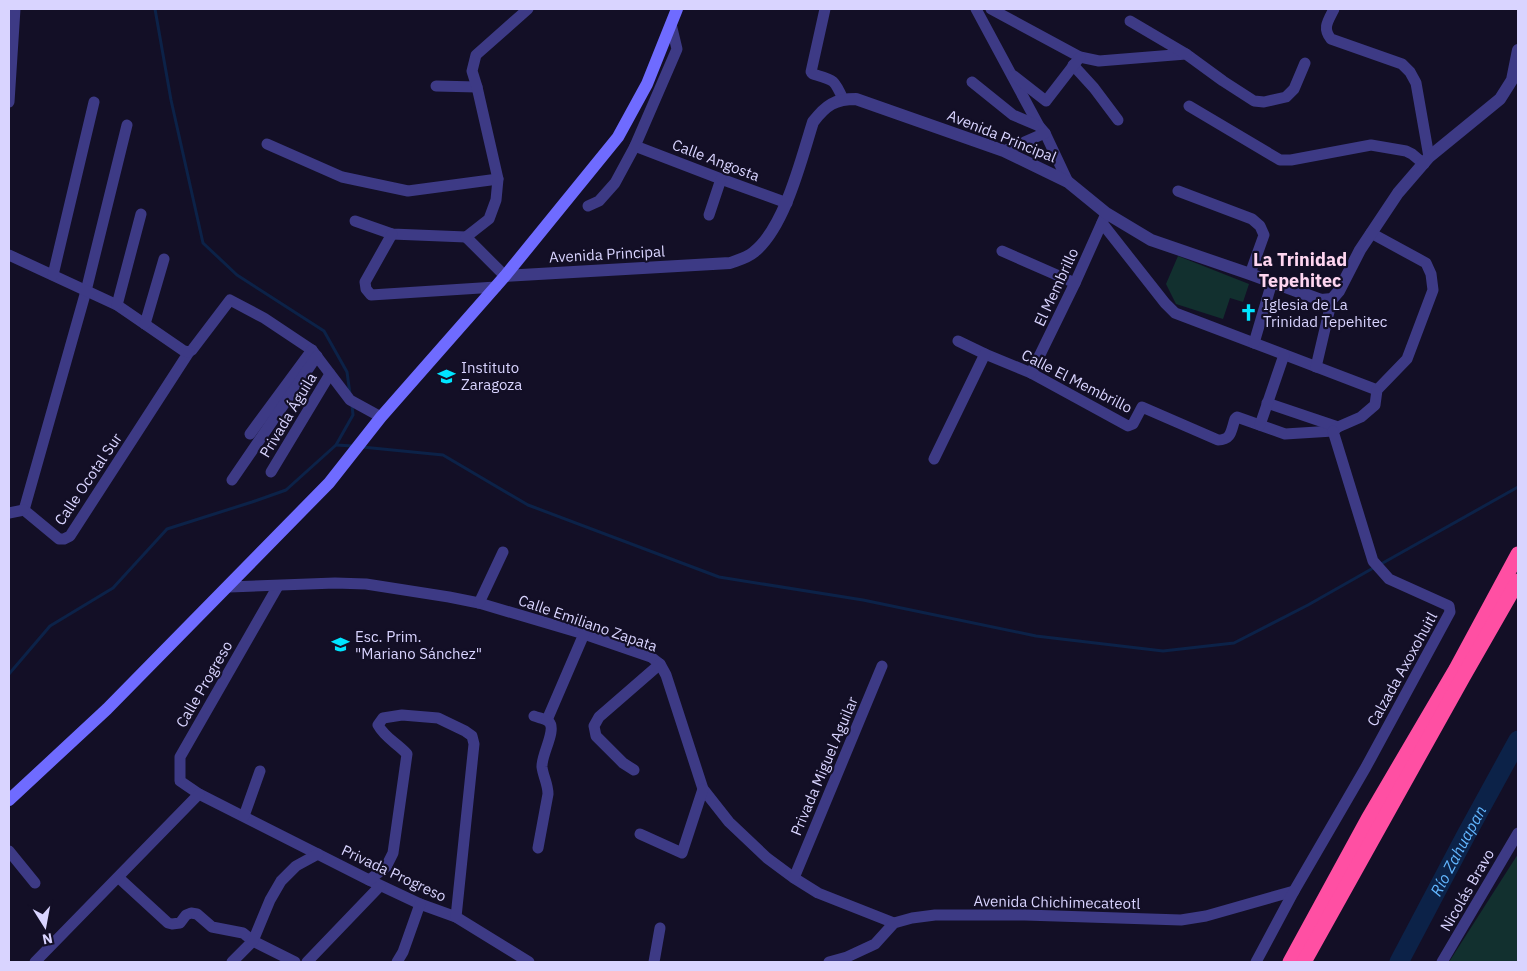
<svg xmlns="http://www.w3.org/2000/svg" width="1527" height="971" viewBox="0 0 1527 971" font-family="'IBM Plex Sans',sans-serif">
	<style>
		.green { fill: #12302f }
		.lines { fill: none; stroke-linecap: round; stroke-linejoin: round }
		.stream { stroke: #0c2248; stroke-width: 3 }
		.river { stroke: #0c2248; stroke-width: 19 }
		.minor { stroke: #3d3a85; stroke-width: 11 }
		.tertiary { stroke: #3d3a85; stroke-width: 12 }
		.secondary { stroke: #6f6bff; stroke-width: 12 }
		.motorway { stroke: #ff4fa3; stroke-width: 15 }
		.labels { text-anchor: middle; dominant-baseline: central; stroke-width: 4.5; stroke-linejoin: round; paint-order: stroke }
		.street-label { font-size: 15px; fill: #d9d4ff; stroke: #130f26 }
		.poi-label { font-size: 15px; fill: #d9d4ff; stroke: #130f26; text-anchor: start }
		.water-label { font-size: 16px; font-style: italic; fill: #62b6ff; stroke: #130f26 }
		.quarter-label { font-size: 18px; font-weight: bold; fill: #ffd6f0; stroke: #130f26 }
	</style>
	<rect width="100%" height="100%" fill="#130f26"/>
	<g class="green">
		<path d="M 1178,256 L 1249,284 L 1243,302 L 1230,298 L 1223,319 L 1176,304 L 1166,284 Z"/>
		<path d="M 1518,854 L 1518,962 L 1449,962 Z"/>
	</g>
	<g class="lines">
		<g class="stream">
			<path d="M 155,9 L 171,100 L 203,243 L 237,275 L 324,331 L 347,372 L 350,394"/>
			<path d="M 336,445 L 353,446"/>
			<path d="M 362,447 L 443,455 L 528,505 L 719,577 L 863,600 L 1036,636 L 1163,651 L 1234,643 L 1308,605 L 1375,567"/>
			<path d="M 1381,564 L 1518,487"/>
			<path d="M 9,674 L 50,626 L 113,588 L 167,529 L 252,502 L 286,490 L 336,445 L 353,415 L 352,405"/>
		</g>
		<path class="river" id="s1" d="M 1399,962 L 1466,835 L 1518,740"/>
		<g class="minor">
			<path d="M 825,9 L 811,72 L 813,74 C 834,80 834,79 843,99"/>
			<path d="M 976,9 L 1039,126 L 1045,133 L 1068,182"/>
			<path d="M 991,9 L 1080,57 L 1099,61 L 1186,54 L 1223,81 L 1254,101 L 1264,102 L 1286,97 L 1294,89 L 1305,63"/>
			<path d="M 1334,9 C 1328,21 1322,28 1331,39 L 1402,64 L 1410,72 L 1416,83 L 1429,157"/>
			<path d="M 1130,21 L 1186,54"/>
			<path d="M 1073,65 L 1094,88 L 1118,120"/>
			<path d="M 1014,76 L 1046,101 L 1080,57"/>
			<path d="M 972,82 L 1013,115 L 1039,126"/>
			<path d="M 436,86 L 477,87"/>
			<path d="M 9,102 L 15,9"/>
			<path d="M 1189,106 L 1280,160 L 1291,160 L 1371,145 L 1406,151 L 1412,154 L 1424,164"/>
			<path d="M 127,125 L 86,291 L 24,510 L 59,539 L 64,539 L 70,536 L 189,352 L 192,350 L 230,300 L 264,318 L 312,350 L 350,400 L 381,417"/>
			<path d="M 267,144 L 342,177 L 408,191 L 498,179"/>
			<path d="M 635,146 L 721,179 L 787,203"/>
			<path d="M 1004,151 L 1045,133"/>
			<path d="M 1178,191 L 1252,219 L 1260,226 L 1264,235 L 1250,274"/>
			<path d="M 588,206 L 599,201 L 615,183 L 635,146 L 677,49 L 671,24"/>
			<path d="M 709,215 L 721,179"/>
			<path d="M 355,221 L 392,234 L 466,237"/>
			<path d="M 1102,223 L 1165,303 L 1175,313 L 1377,390"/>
			<path d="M 392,234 L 365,282 L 366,289 L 371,295 L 496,287"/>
			<path d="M 1002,251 L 1075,283"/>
			<path d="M 9,255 L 117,305 L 184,351 L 189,352"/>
			<path d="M 53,275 L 94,102"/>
			<path d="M 505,276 L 466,237 L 489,219 L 496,200 L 498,179 L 477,87 L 472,71 L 476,55 L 528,9"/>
			<path d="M 117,305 L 141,214"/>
			<path d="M 145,324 L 164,259"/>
			<path d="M 958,341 L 985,354 L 1031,373 L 1128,426 L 1133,424 L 1142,407 L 1218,440 C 1232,440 1231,430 1235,419 L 1237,417 L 1285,434 L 1333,431"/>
			<path d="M 1254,343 L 1272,282"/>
			<path d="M 1316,367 L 1332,299"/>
			<path d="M 1031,373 L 1075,283 L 1105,216"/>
			<path d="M 1267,403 L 1338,427"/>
			<path d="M 1260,425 L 1284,355"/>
			<path d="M 1333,431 L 1338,427 L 1361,417 L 1375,405 L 1377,390 L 1407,359 L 1433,290 L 1431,274 L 1426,263 L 1371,233"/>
			<path d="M 250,434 L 312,350"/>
			<path d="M 934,459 L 985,354"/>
			<path d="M 271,472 L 330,374"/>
			<path d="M 232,480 L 317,356"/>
			<path d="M 9,513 L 24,510"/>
			<path d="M 278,586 L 180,757 L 180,781 L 199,794 L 369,880 L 420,904 L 456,917 L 529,962"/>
			<path d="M 229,587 L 335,583 L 366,584 L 449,597 L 479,603 L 584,634 L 651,657 L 660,664 L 666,675 L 703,789 L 729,822 L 767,858 L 794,878 L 818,893 L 894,923"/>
			<path d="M 479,603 L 503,552"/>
			<path d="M 534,716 C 539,718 546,719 549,722 C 557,730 541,755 542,767 C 543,776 548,784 548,794 L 538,848"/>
			<path d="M 547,720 L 584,634"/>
			<path d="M 634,770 L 623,763 L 596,736 L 594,726 L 599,717 L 660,664"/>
			<path d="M 244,816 L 260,771"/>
			<path d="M 640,834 L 682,853 L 703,789"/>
			<path d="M 9,851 L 35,883"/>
			<path d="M 119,878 L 168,923 L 172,924 L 180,923 L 186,915 L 191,913 L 197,914 L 212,927 L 243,933 L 253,941 L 295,962"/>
			<path d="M 794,878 L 882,666"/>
			<path d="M 369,880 L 386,867 L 393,853 L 407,754 C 397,743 385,738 378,725 L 383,718 L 402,715 L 438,718 L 465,731 L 472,736 L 474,744 L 456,917"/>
			<path d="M 35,962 L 199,794"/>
			<path d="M 232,962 L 253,941 L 270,900 L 281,881 L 296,866 L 318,854"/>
			<path d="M 307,962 L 380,886"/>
			<path d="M 397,962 L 403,952 L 420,904"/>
			<path d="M 654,962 L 660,928"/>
			<path d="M 829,962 L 847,957 L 875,944 L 894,923 L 912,918 L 935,915 L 1025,915 L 1181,920 L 1206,916 L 1294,891"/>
			<path d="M 1256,962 L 1294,891 L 1366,767 L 1450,612 L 1449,606 L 1389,579 L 1373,561 L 1333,431"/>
			<path d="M 1442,962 L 1518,833"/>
		</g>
		<path class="tertiary" d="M 505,276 L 730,263 C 738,260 747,258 754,252 C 785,227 801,160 813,122 C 826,105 835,99 856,99 L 1004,151 L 1068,182 L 1106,213 L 1151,240 L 1250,274 L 1321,300 L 1332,299 L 1339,291 L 1360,250 L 1398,193 L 1429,157 L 1500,99 L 1512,80 L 1518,50"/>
		<path class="secondary" d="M 9,800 L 107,709 L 329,483 L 381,417 L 505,276 L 618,137 L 647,84 L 677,9"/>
		<g class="motorway">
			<path d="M 1290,962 L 1368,819 L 1456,669 L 1518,554"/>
			<path d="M 1304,962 L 1463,677 L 1518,581"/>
		</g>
	</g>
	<defs>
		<symbol id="church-bare" viewBox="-9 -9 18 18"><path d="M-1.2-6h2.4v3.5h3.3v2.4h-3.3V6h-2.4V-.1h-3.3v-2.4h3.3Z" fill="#00e5ff" stroke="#130f26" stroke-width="2.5" paint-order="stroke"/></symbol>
		<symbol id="university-bare" viewBox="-9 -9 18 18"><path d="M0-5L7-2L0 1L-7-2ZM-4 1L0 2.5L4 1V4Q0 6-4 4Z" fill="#00e5ff" stroke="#130f26" stroke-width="2.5" paint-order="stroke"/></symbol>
		<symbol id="school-bare" viewBox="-9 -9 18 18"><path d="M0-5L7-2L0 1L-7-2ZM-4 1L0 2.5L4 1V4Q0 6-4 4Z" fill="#00e5ff" stroke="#130f26" stroke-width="2.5" paint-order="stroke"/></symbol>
	</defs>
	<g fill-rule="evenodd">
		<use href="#church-bare" x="1236" y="300" width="25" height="25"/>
		<use href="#university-bare" x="434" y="364" width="25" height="25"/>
		<use href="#school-bare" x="328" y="632" width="25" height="25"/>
	</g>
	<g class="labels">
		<g class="street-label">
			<text transform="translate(1002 136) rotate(22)">Avenida Principal</text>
			<text transform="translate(716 160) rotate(21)">Calle Angosta</text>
			<text transform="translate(607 254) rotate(-3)">Avenida Principal</text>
			<text transform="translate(1056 287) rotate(-65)">El Membrillo</text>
			<text transform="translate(1077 381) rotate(27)">Calle El Membrillo</text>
			<text transform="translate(288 415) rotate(-59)">Privada Águila</text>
			<text transform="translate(88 479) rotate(-56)">Calle Ocotal Sur</text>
			<text transform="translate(588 623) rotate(19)">Calle Emiliano Zapata</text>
			<text transform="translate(1402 669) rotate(-61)">Calzada Axoxohuitl</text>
			<text transform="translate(204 684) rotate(-60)">Calle Progreso</text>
			<text transform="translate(824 766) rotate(-67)">Privada Miguel Aguilar</text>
			<text transform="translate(394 873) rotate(25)">Privada Progreso</text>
			<text transform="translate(1467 890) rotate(-60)">Nicolás Bravo</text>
			<text transform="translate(1057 902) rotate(1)">Avenida Chichimecateotl</text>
		</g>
		<g class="poi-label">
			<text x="1263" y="304">Iglesia de La<tspan x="1263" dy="17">Trinidad Tepehitec</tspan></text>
			<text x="461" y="367">Instituto<tspan x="461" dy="17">Zaragoza</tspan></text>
			<text x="355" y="636">Esc. Prim.<tspan x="355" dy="17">"Mariano Sánchez"</tspan></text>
		</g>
		<g class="water-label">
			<text stroke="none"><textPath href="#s1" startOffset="126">Río Zahuapan</textPath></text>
		</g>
		<g class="quarter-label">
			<text x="1300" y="259">La Trinidad<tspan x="1300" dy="21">Tepehitec</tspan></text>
		</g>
	</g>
	<rect width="1527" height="971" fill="none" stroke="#d9d4ff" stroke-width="20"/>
	<g transform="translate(45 926) rotate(169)" stroke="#130f26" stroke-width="4" paint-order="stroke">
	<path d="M0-4L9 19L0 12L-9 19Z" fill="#d9d4ff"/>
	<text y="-8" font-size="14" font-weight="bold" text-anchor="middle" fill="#d9d4ff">N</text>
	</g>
</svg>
